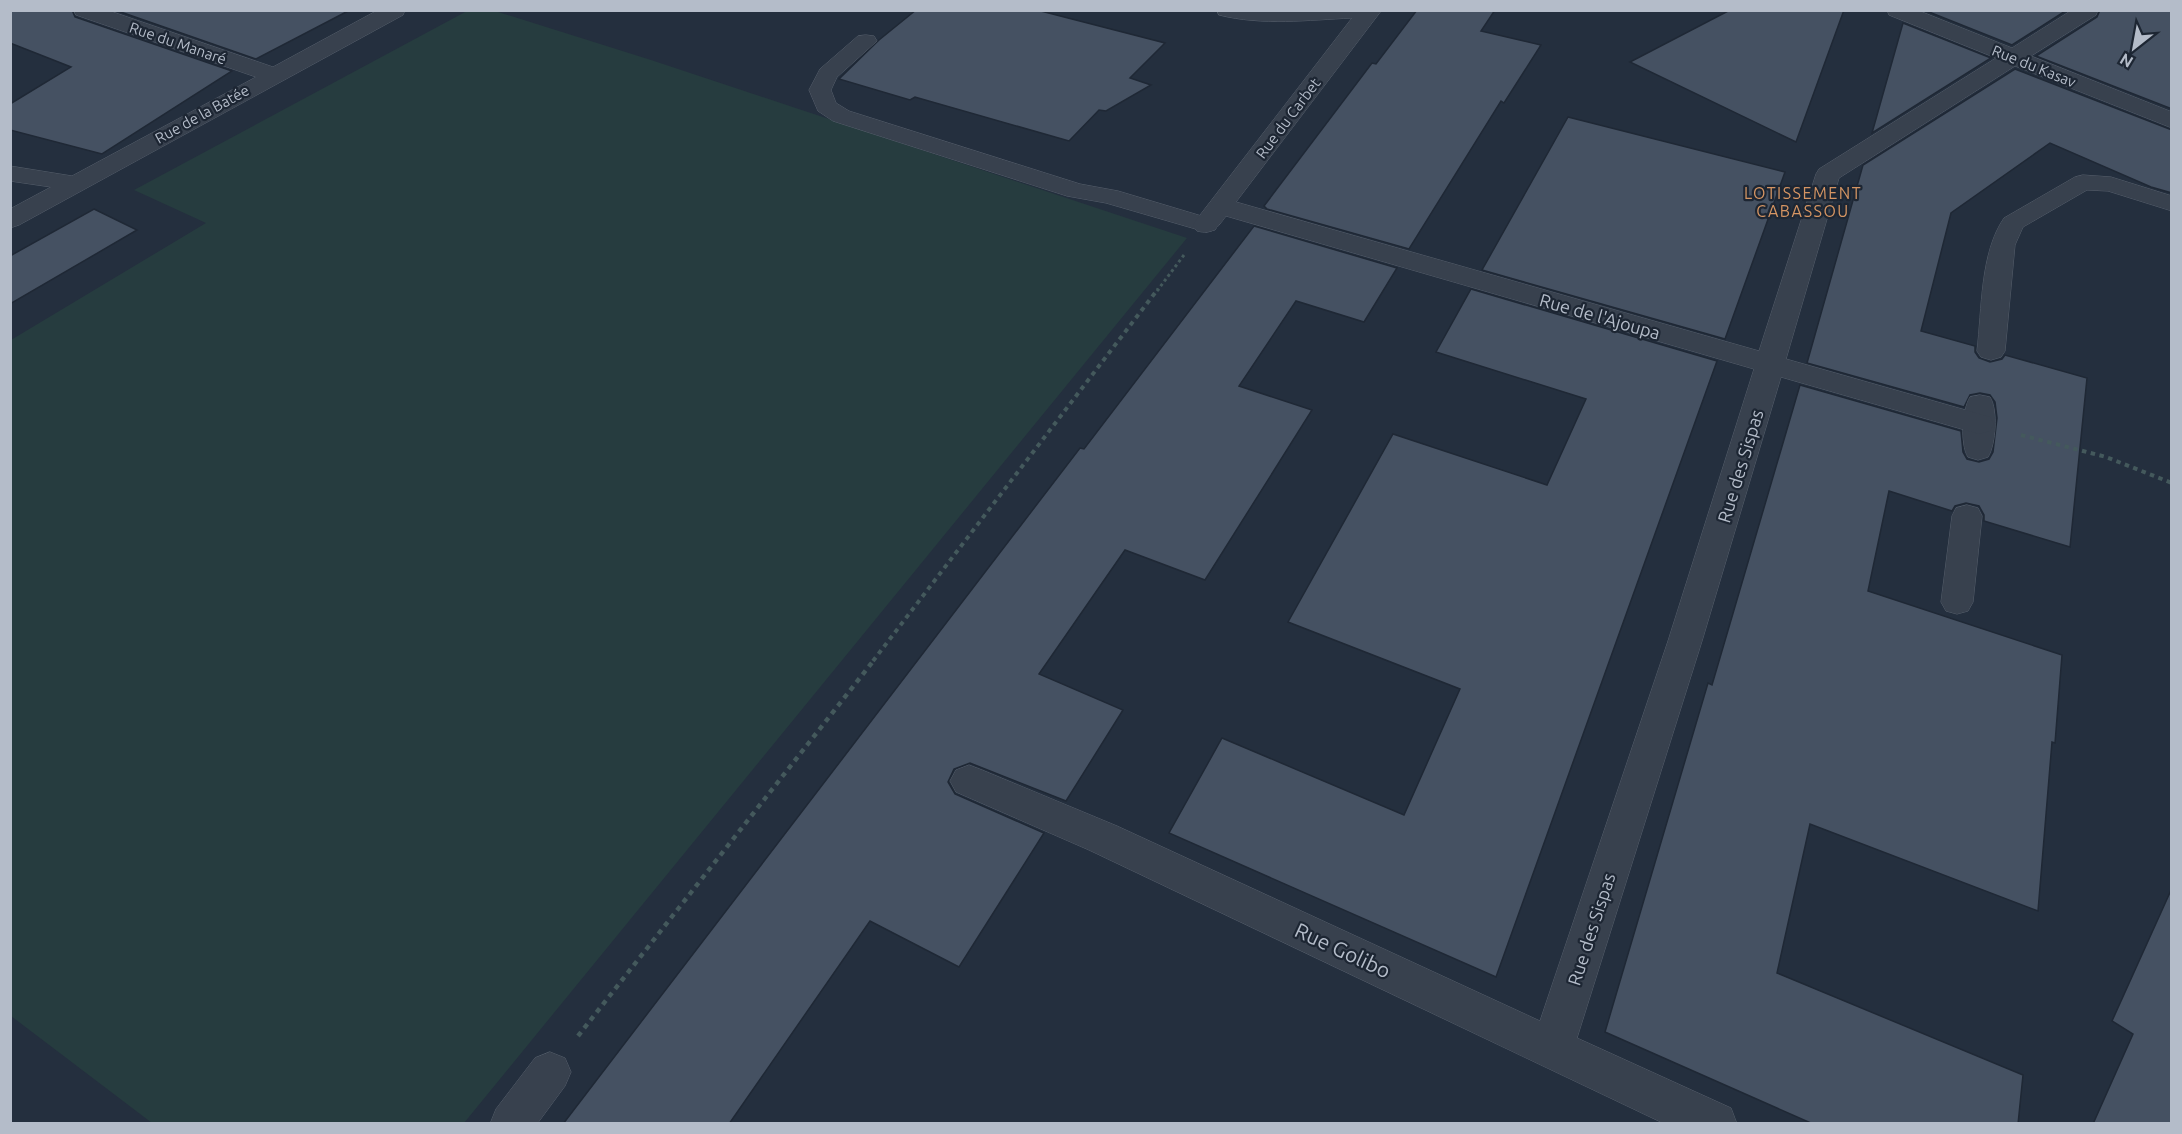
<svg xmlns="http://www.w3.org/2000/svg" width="2182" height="1134" viewBox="0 0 2182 1134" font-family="Ubuntu,sans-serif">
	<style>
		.green { fill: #263c3f }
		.building { fill: #455162; stroke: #1f2835; stroke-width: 1.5 }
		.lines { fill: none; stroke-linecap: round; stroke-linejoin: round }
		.service-casing { stroke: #565f6c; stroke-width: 1 }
		.minor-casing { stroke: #565f6c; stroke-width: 1 }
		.path-far2 { stroke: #44595c; stroke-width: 3; stroke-dasharray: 3 3; stroke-linecap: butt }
		.path-far1 { stroke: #44595c; stroke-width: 4; stroke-dasharray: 4.5 4.5; stroke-linecap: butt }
		.path { stroke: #44595c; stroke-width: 4.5; stroke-dasharray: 5 5; stroke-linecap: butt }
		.service { fill: #38414e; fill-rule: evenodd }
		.minor { fill: #38414e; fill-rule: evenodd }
		.labels { text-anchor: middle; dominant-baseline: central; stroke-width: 4.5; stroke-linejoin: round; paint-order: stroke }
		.far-street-label { font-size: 15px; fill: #b4bcc9; stroke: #1d2633 }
		.far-neighbourhood-label { font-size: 16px; letter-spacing: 1.5px; fill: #d59563; stroke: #1d2633 }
		.street-label { font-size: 18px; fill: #b4bcc9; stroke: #1d2633 }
		.near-street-label { font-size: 21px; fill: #b4bcc9; stroke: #1d2633 }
	</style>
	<rect width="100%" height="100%" fill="#242f3e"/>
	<path class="green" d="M 492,10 L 651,60 L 1187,238 L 464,1123 L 152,1123 L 11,1016 L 11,340 L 206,223 L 134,190 L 467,11 Z"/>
	<g class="building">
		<path d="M 10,10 L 72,10 L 75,17 L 232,71 L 102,154 L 10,130 L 10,104 L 71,67 L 10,43 Z"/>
		<path d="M 115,10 L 350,10 L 256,59 Z"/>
		<path d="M 916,10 L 1037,10 L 1165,43 L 1130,78 L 1151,85 L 1106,111 L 1099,110 L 1069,141 L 915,97 L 910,100 L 839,79 L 879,40 Z"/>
		<path d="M 1417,10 L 1495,10 L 1481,31 L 1541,45 L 1504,103 L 1501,101 L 1409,249 L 1267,209 L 1264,206 L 1372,63 L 1376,64 Z"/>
		<path d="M 1730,10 L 1844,10 L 1796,142 L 1630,62 Z"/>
		<path d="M 1924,10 L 2067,10 L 2012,45 Z"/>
		<path d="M 2100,10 L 2172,10 L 2172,109 L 2036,56 L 2097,17 Z"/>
		<path d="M 1903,23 L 1991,58 L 1872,133 Z"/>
		<path d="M 2015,69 L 2172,130 L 2172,193 L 2151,187 L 2050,143 L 1951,213 L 1921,331 L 1975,346 L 1975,352 L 1979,358 L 1990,362 L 2002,359 L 2005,355 L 2087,378 L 2070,547 L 1984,521 L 1984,515 L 1979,506 L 1966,503 L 1955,506 L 1952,511 L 1889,491 L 1868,591 L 2062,655 L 2055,743 L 2052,742 L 2038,911 L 1810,824 L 1777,973 L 2023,1075 L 2018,1124 L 1813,1124 L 1605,1032 L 1708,683 L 1712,685 L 1800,385 L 1961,431 L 1963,452 L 1967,459 L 1979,462 L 1989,459 L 1993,452 L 1997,418 L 1995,402 L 1990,395 L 1980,393 L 1970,395 L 1964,407 L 1807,363 L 1863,165 Z"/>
		<path d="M 1568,117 L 1785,172 L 1725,339 L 1482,270 Z"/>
		<path d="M 94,209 L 137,230 L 10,304 L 10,256 Z"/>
		<path d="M 1254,226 L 1397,268 L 1364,322 L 1296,301 L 1239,386 L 1312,410 L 1205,580 L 1125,550 L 1039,674 L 1123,710 L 1066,801 L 970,763 L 954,769 L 948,782 L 955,794 L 1044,833 L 959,967 L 870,921 L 729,1124 L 563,1124 L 1080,448 L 1084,449 Z"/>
		<path d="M 1471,289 L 1717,361 L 1496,977 L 1169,833 L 1222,738 L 1404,815 L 1460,689 L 1288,622 L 1393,434 L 1547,485 L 1586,399 L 1436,352 Z"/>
		<path d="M 2172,888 L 2172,1124 L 2093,1124 L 2133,1034 L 2112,1021 Z"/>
	</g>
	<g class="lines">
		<defs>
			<g id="service">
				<path d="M 866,35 L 874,36 L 877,41 L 837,77 L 831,90 L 836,103 L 849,111 L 1080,184 L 1118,191 L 1215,220 L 1218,225 L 1215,230 L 1206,232 L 1106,203 L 1067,196 L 833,121 L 818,111 L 809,90 L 820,69 L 858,36 Z"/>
				<path d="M 2083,175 L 2111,177 L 2172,196 L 2172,211 L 2108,191 L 2087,190 L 2023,227 L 2015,245 L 2005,351 L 2001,357 L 1991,360 L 1981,357 L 1977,351 C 1982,309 1980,253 2004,218 L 2075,177 Z"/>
				<path d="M 1980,395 L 1990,397 C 1998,410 1996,444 1988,457 L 1978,460 L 1968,457 C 1960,444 1962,410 1970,397 Z"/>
				<path d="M 1967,505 L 1978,508 L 1982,516 L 1973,602 L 1968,611 L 1957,614 L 1946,611 L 1941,602 L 1952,516 L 1956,508 Z"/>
				<path d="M 550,1052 L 565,1058 L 571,1072 L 565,1086 L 537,1124 L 490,1124 L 496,1109 L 535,1058 Z"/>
			</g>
			<g id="minor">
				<path d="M 74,10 L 107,10 L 273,67 L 378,10 L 405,10 L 403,15 L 19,225 L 10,228 L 10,209 L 51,187 L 10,181 L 10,166 L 72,176 L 256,77 L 76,15 Z"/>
				<path d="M 1217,10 L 1381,11 L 1236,202 L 1759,351 L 1816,174 L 1819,169 L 1996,58 L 1889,15 L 1887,10 L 1917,10 L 2012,48 L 2072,10 L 2098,10 L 2096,15 L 2031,56 L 2172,112 L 2172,128 L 2015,66 L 1839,178 L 1786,359 L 1990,417 L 1994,424 L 1990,431 L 1979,434 L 1781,377 L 1702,641 L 1577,1038 L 1731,1108 L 1737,1124 L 1665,1124 L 1089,850 L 956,792 L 950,781 L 956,770 L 969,765 L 982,770 L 1117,826 L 1540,1021 L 1668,641 L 1754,369 L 1226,216 C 1217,228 1213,235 1197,231 L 1193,225 L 1197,219 L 1352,18 C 1308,20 1263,26 1219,15 Z"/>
			</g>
		</defs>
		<use href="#service" class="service-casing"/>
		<use href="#minor" class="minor-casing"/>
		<path class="path-far2" d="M 1157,291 L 1184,255"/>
		<g class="path-far1">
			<path d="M 2021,435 L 2106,457 L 2172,483"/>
			<path d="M 873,661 L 1158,289"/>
		</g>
		<path class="path" d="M 578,1036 L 874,660"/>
		<use href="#service" class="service"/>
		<use href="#minor" class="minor"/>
	</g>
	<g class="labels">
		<g class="far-street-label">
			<text transform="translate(178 43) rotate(19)">Rue du Manaré</text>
			<text transform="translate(2034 66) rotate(22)">Rue du Kasav</text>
			<text transform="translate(202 114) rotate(-29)">Rue de la Batée</text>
			<text transform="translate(1288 118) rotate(-53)">Rue du Carbet</text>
		</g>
		<g class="far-neighbourhood-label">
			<text x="1803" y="193">LOTISSEMENT<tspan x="1803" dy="18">CABASSOU</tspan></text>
		</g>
		<g class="street-label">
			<text transform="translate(1600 316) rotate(16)">Rue de l'Ajoupa</text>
			<text transform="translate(1740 466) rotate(-73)">Rue des Sispas</text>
			<text transform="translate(1591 929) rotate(-72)">Rue des Sispas</text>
		</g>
		<g class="near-street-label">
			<text transform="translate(1343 950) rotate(25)">Rue Golibo</text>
		</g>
	</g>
	<rect width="2182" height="1134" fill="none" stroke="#b4bcc9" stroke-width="24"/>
	<g transform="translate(2134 48) rotate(211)" stroke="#1d2633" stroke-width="4.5" paint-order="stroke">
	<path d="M0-4.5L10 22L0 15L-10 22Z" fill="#b4bcc9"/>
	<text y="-9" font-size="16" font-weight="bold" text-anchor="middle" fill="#b4bcc9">N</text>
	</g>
</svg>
